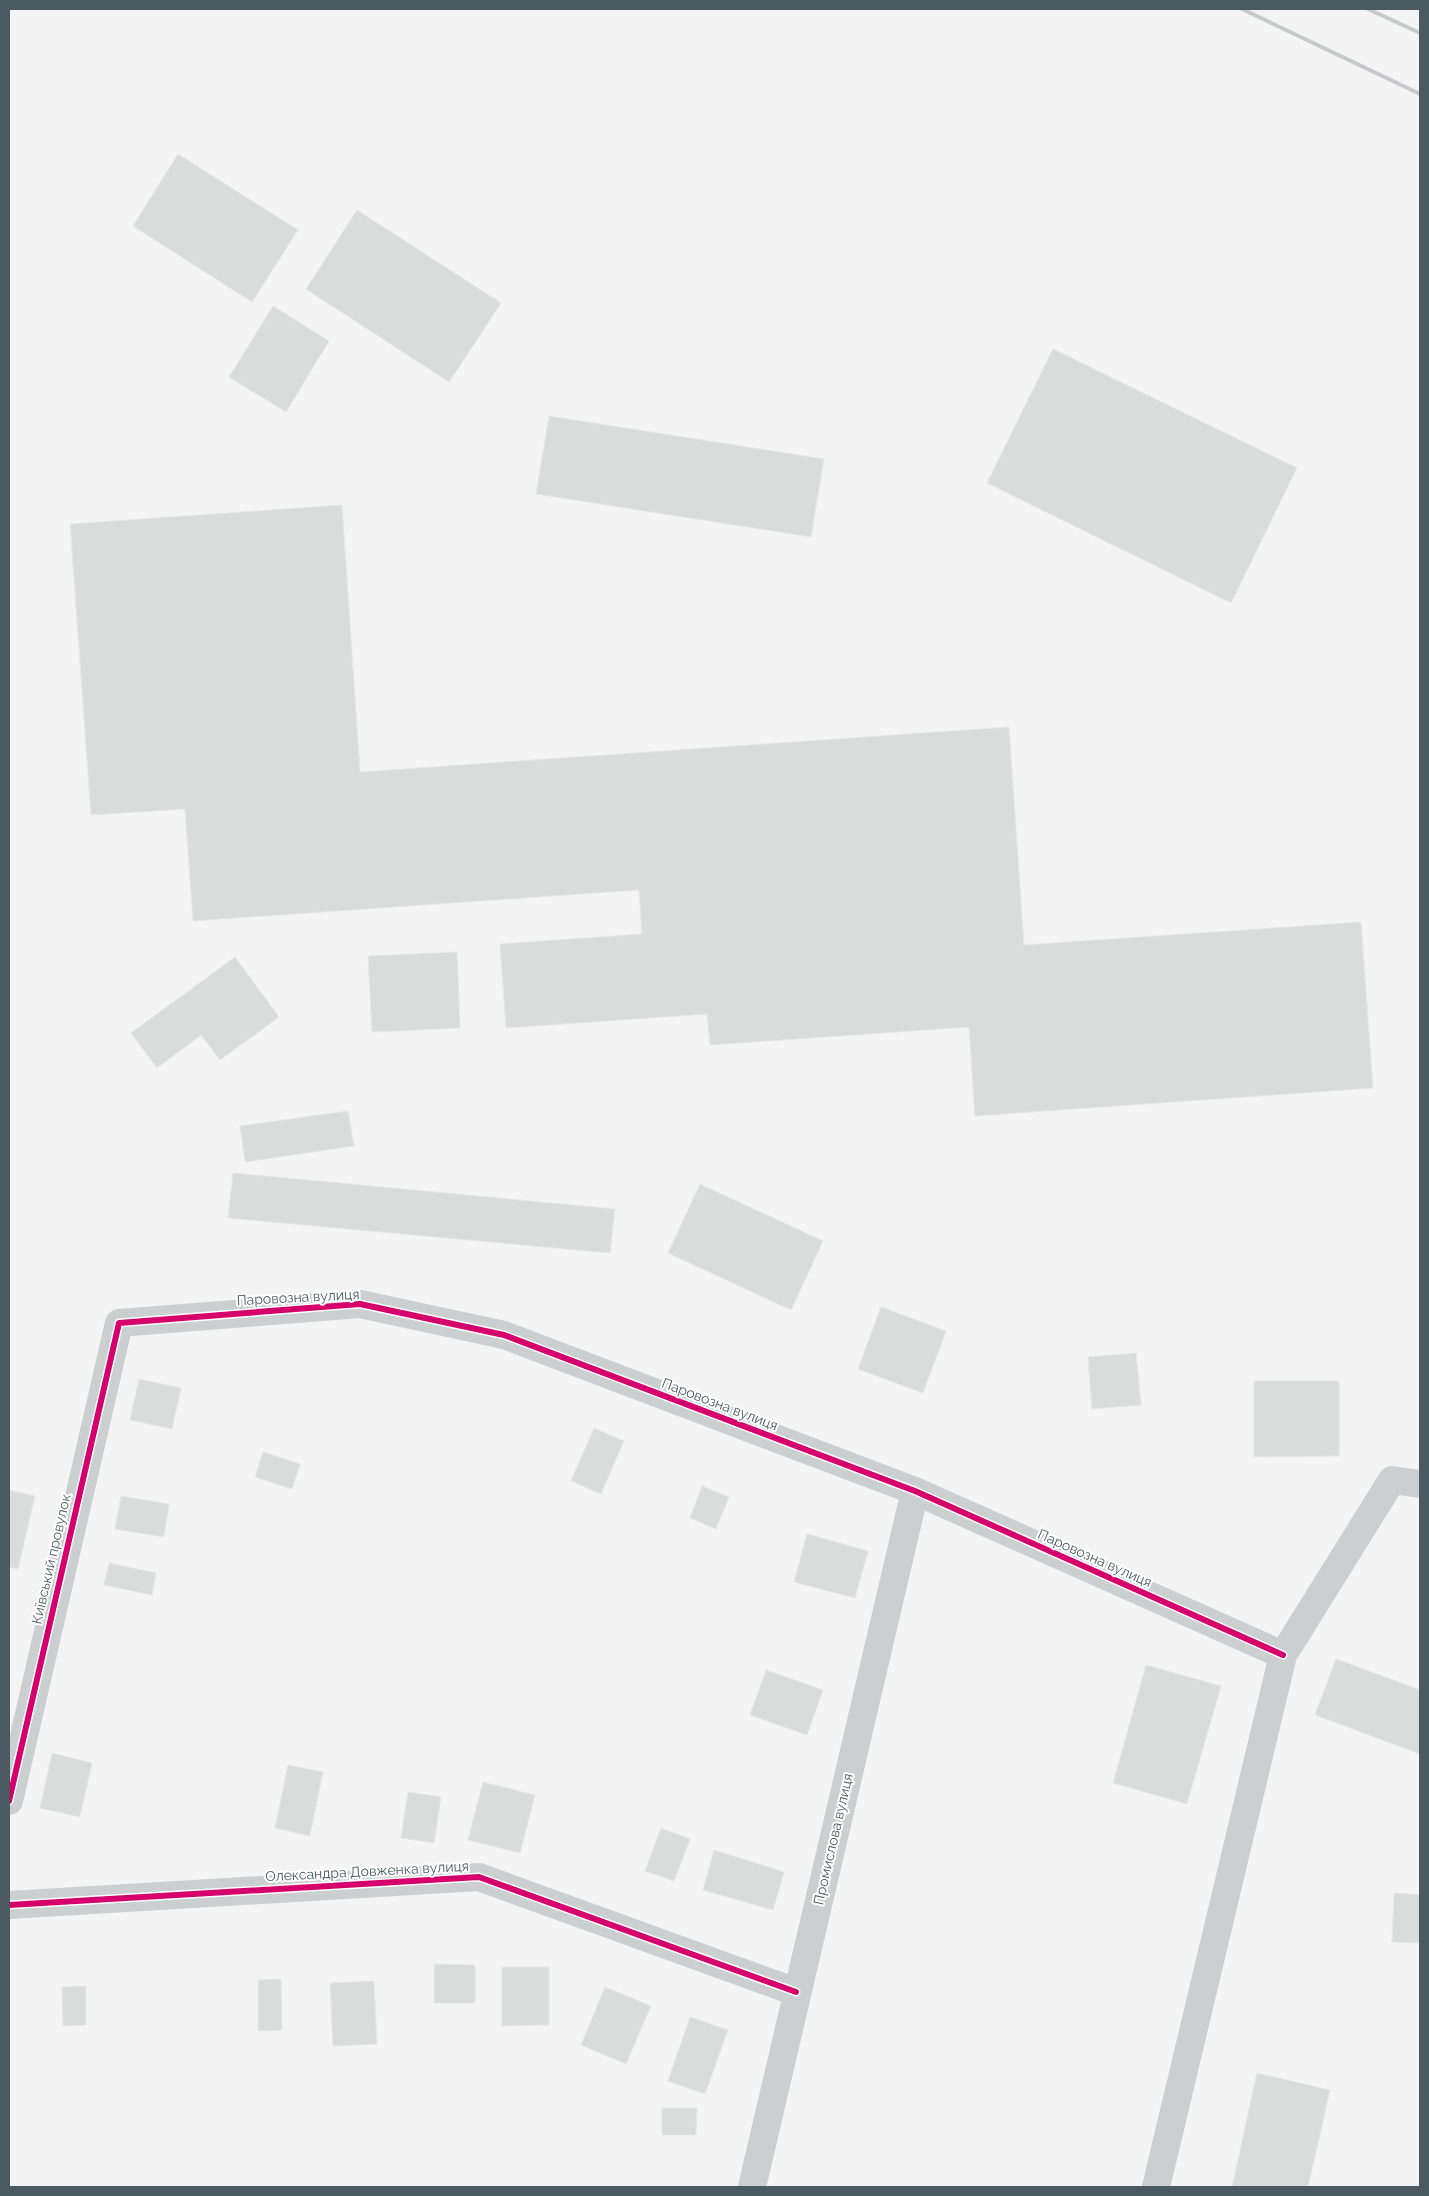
<svg xmlns="http://www.w3.org/2000/svg" width="1429" height="2196" viewBox="0 0 1429 2196" font-family="Raleway,sans-serif">
	<style>
		.building { fill: #dadcdc; stroke: #e5e6e7 }
		.lines { fill: none; stroke-linecap: round; stroke-linejoin: round }
		.minor { stroke: #cbcfcf; stroke-width: 28 }
		.rail { stroke: #c7caca; stroke-width: 4 }
		.cycleway-casing { stroke: #fff; stroke-width: 9 }
		.cycleway { stroke: #d6006c; stroke-width: 6 }
		.labels { text-anchor: middle; dominant-baseline: central; stroke-width: 4; stroke-linejoin: round; paint-order: stroke }
		.street-label { font-size: 14px; fill: #4a5a60; stroke: #fff }
	</style>
	<rect width="100%" height="100%" fill="#f4f4f4"/>
	<g class="building">
		<path d="M 178,154 L 298,230 L 252,302 L 133,226 Z"/>
		<path d="M 357,210 L 501,303 L 449,382 L 306,289 Z"/>
		<path d="M 273,306 L 329,341 L 286,412 L 229,377 Z"/>
		<path d="M 1053,349 L 1297,468 L 1231,603 L 987,483 Z"/>
		<path d="M 549,416 L 824,459 L 811,537 L 536,494 Z"/>
		<path d="M 342,505 L 360,772 L 1009,727 L 1024,945 L 1361,922 L 1373,1088 L 975,1116 L 969,1027 L 710,1045 L 707,1014 L 506,1028 L 500,944 L 642,934 L 639,890 L 193,921 L 185,809 L 91,815 L 70,524 Z"/>
		<path d="M 457,952 L 460,1028 L 372,1032 L 368,956 Z"/>
		<path d="M 235,957 L 279,1017 L 220,1060 L 201,1035 L 157,1068 L 131,1033 Z"/>
		<path d="M 348,1111 L 354,1146 L 245,1162 L 240,1126 Z"/>
		<path d="M 233,1173 L 615,1209 L 610,1253 L 228,1218 Z"/>
		<path d="M 700,1184 L 823,1241 L 791,1310 L 668,1253 Z"/>
		<path d="M 881,1307 L 946,1331 L 923,1393 L 858,1369 Z"/>
		<path d="M 1136,1353 L 1141,1405 L 1092,1409 L 1088,1357 Z"/>
		<path d="M 139,1379 L 181,1388 L 172,1429 L 130,1420 Z"/>
		<path d="M 1254,1381 L 1339,1381 L 1339,1456 L 1254,1457 Z"/>
		<path d="M 594,1428 L 624,1441 L 601,1494 L 571,1481 Z"/>
		<path d="M 263,1452 L 300,1464 L 292,1489 L 255,1477 Z"/>
		<path d="M 702,1486 L 729,1497 L 716,1529 L 690,1518 Z"/>
		<path d="M 9,1490 L 35,1496 L 18,1569 L 9,1567 Z"/>
		<path d="M 121,1496 L 169,1504 L 164,1537 L 115,1529 Z"/>
		<path d="M 807,1534 L 868,1551 L 855,1598 L 794,1582 Z"/>
		<path d="M 109,1563 L 156,1573 L 152,1595 L 104,1585 Z"/>
		<path d="M 1336,1659 L 1420,1690 L 1420,1754 L 1315,1715 Z"/>
		<path d="M 1146,1665 L 1221,1686 L 1187,1804 L 1113,1783 Z"/>
		<path d="M 766,1670 L 823,1690 L 807,1735 L 750,1715 Z"/>
		<path d="M 52,1753 L 92,1763 L 80,1817 L 40,1808 Z"/>
		<path d="M 288,1765 L 323,1772 L 310,1836 L 275,1828 Z"/>
		<path d="M 483,1782 L 535,1795 L 520,1853 L 468,1840 Z"/>
		<path d="M 408,1792 L 441,1797 L 434,1843 L 401,1838 Z"/>
		<path d="M 661,1828 L 690,1839 L 674,1881 L 645,1871 Z"/>
		<path d="M 714,1850 L 784,1872 L 773,1910 L 703,1890 Z"/>
		<path d="M 1394,1893 L 1420,1895 L 1420,1943 L 1392,1942 Z"/>
		<path d="M 434,1964 L 475,1965 L 475,2003 L 434,2003 Z"/>
		<path d="M 502,1967 L 549,1967 L 549,2025 L 502,2026 Z"/>
		<path d="M 281,1979 L 282,2030 L 258,2031 L 258,1980 Z"/>
		<path d="M 374,1981 L 377,2044 L 333,2046 L 330,1983 Z"/>
		<path d="M 86,1986 L 86,2025 L 63,2026 L 62,1987 Z"/>
		<path d="M 605,1987 L 651,2006 L 626,2064 L 581,2045 Z"/>
		<path d="M 690,2017 L 728,2030 L 705,2094 L 668,2081 Z"/>
		<path d="M 1257,2073 L 1330,2090 L 1308,2187 L 1232,2187 Z"/>
		<path d="M 662,2108 L 697,2108 L 696,2135 L 662,2135 Z"/>
	</g>
	<g class="lines">
		<g class="minor">
			<path d="M 9,1801 L 119,1323 L 360,1304 L 504,1335 L 915,1491 L 1283,1655"/>
			<path d="M 9,1905 L 479,1877 L 796,1992"/>
			<path d="M 752,2187 L 915,1491"/>
			<path d="M 1156,2187 L 1283,1655 L 1392,1480 L 1420,1484"/>
		</g>
		<g class="rail">
			<path d="M 1242,9 L 1420,94"/>
			<path d="M 1368,9 L 1420,33"/>
		</g>
		<defs>
			<g id="cycleway">
				<path d="M 9,1801 L 119,1323 L 360,1304 L 504,1335 L 915,1491 L 1283,1655"/>
				<path d="M 9,1905 L 479,1877 L 796,1992"/>
			</g>
		</defs>
		<use href="#cycleway" class="cycleway-casing"/>
		<use href="#cycleway" class="cycleway"/>
	</g>
	<g class="labels">
		<g class="street-label">
			<text transform="translate(298 1297) rotate(-3)">Паровозна вулиця</text>
			<text transform="translate(720 1404) rotate(21)">Паровозна вулиця</text>
			<text transform="translate(1095 1558) rotate(24)">Паровозна вулиця</text>
			<text transform="translate(51 1559) rotate(-77)">Київський провулок</text>
			<text transform="translate(833 1839) rotate(-77)">Промислова вулиця</text>
			<text transform="translate(367 1871) rotate(-3)">Олександра Довженка вулиця</text>
		</g>
	</g>
	<rect width="1429" height="2196" fill="none" stroke="#4a5a60" stroke-width="20"/>
</svg>
